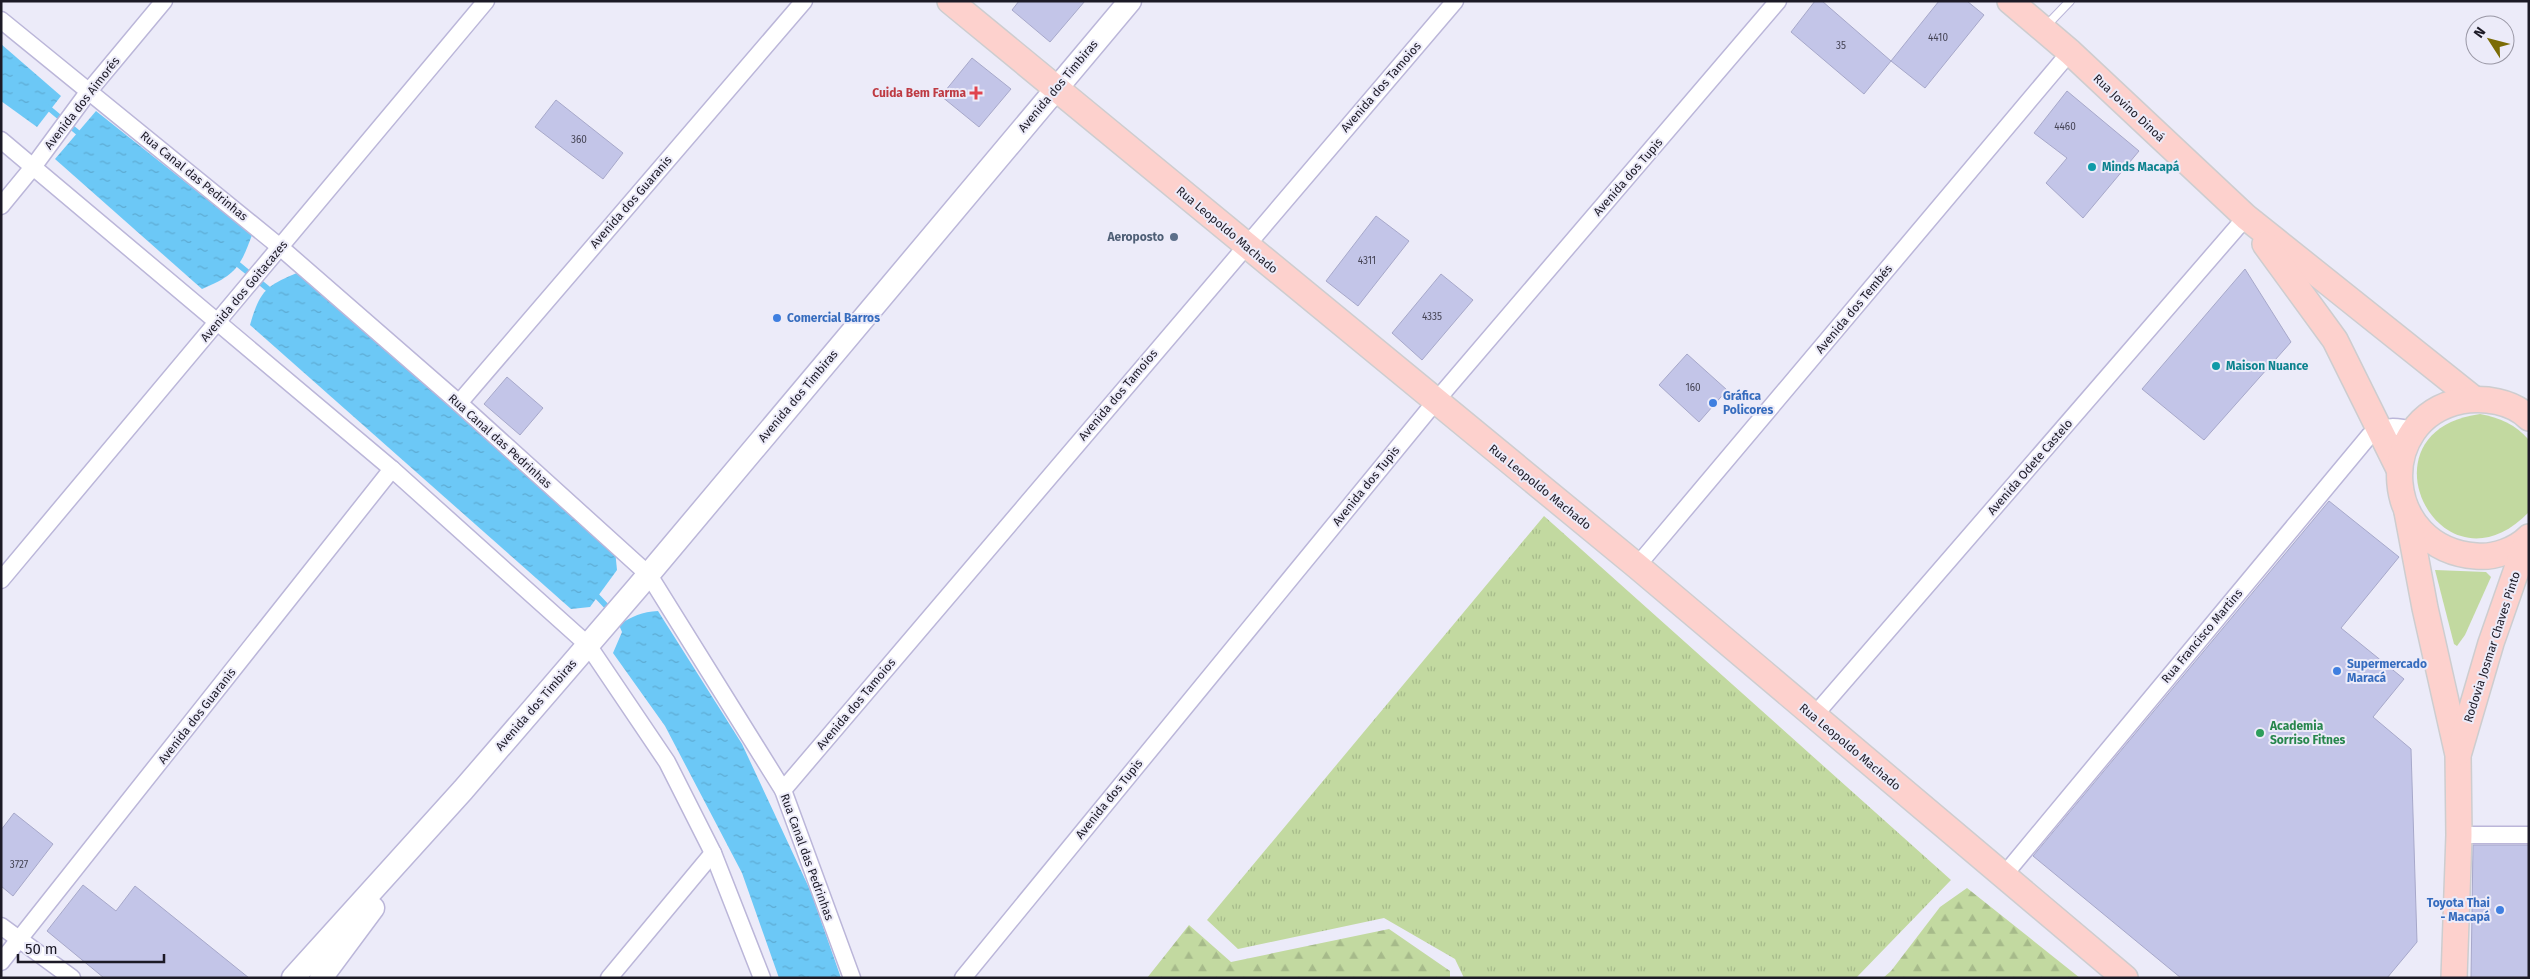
<svg xmlns="http://www.w3.org/2000/svg" width="2530" height="979" viewBox="0 0 2530 979" font-family="'Fira Sans',sans-serif">
	<style>
		.grass { fill: url(#grass-tufts) }
		.forest { fill: url(#forest-firs) }
		.green { fill: #c2d9a0 }
		.water { fill: url(#water-ripples) }
		.lines { fill: none; stroke-linecap: round; stroke-linejoin: round }
		.stream { stroke: #6cc8f6; stroke-width: 5.5 }
		.building { fill: #c3c5e8; stroke: #a7a8ca }
		.lane-casing { stroke: #bbb6d9; stroke-width: 10 }
		.street-casing { stroke: #bbb6d9; stroke-width: 19 }
		.secondary-casing { stroke: #bbb6d9; stroke-width: 25 }
		.primary-casing { stroke: #cdcdcf; stroke-width: 28 }
		.lane { stroke: #fff; stroke-width: 8 }
		.street { stroke: #fff; stroke-width: 16 }
		.secondary { stroke: #fff; stroke-width: 22 }
		.primary { stroke: #fdd1cd; stroke-width: 25 }
		.health-dot { fill: #e0444e; stroke: #ecebf9; stroke-width: 2 }
		.culture-dot { fill: #0f9aa8; stroke: #ecebf9; stroke-width: 2 }
		.service-dot { fill: #5c6f8a; stroke: #ecebf9; stroke-width: 2 }
		.shop-dot { fill: #3f7fe0; stroke: #ecebf9; stroke-width: 2 }
		.leisure-dot { fill: #2e9e5b; stroke: #ecebf9; stroke-width: 2 }
		.labels { text-anchor: middle; dominant-baseline: central; stroke-width: 4; stroke-linejoin: round; paint-order: stroke }
		.number-label { font-size: 10px; fill: #464556 }
		.street-label { font-size: 12px; fill: #1c1a26; stroke: #ecebf9 }
		.health-label { font-size: 12px; font-weight: bold; fill: #be3a42; stroke: #ecebf9; text-anchor: end }
		.culture-label { font-size: 12px; font-weight: bold; fill: #0d838f; stroke: #ecebf9; text-anchor: start }
		.service-label { font-size: 12px; font-weight: bold; fill: #4e5e75; stroke: #ecebf9; text-anchor: end }
		.shop-label { font-size: 12px; font-weight: bold; fill: #366cbe; stroke: #ecebf9; text-anchor: start }
		.leisure-label { font-size: 12px; font-weight: bold; fill: #27864d; stroke: #ecebf9; text-anchor: start }
	</style>
	<defs>
		<pattern id="grass-tufts" width="24" height="20" patternUnits="userSpaceOnUse" patternTransform="scale(1.25)"><rect width="24" height="20" fill="#c2d9a0"/><path d="M3 7l-1-3M5 7V3M7 7l1-3M15 17l-1-3M17 17v-4M19 17l1-3" fill="none" stroke="#a6ba8a"/></pattern>
		<pattern id="forest-firs" width="22" height="20" patternUnits="userSpaceOnUse" patternTransform="scale(1.25)"><rect width="22" height="20" fill="#c2d9a0"/><path d="M5 1l3.5 6h-7zM16 11l3.5 6h-7z" fill="#a6ba8a"/></pattern>
		<pattern id="water-ripples" width="26" height="14" patternUnits="userSpaceOnUse" patternTransform="scale(1.25)"><rect width="26" height="14" fill="#6cc8f6"/><path d="M2 4q2-2 4 0t4 0M15 11q2-2 4 0t4 0" fill="none" stroke="#5dabd3"/></pattern>
	</defs>
	<rect width="100%" height="100%" fill="#ecebf9"/>
	<path class="grass" d="M 1544,516 L 1951,880 L 1856,978 L 1464,978 L 1455,959 L 1384,918 L 1238,949 L 1207,920 Z"/>
	<g class="forest">
		<path d="M 1967,888 L 2080,978 L 1883,978 L 1891,971 L 1940,907 Z"/>
		<path d="M 1189,925 L 1231,962 L 1389,929 L 1450,971 L 1450,978 L 1147,978 Z"/>
	</g>
	<g class="green">
		<path d="M 2480,414 C 2500,418 2515,424 2529,440 L 2529,512 C 2441,603 2354,431 2480,414 Z"/>
		<path d="M 2435,570 L 2486,572 L 2491,577 L 2465,635 L 2457,646 L 2454,644 Z"/>
	</g>
	<g class="water">
		<path d="M 1,44 L 61,96 L 37,127 L 1,101 Z"/>
		<path d="M 96,111 L 252,235 C 240,268 235,275 202,289 L 55,159 Z"/>
		<path d="M 299,272 L 615,550 L 617,570 L 590,607 L 571,609 L 250,325 C 260,290 266,286 299,272 Z"/>
		<path d="M 658,611 L 742,744 L 811,892 L 841,978 L 779,978 L 742,873 L 665,726 L 613,653 L 622,632 L 619,625 C 632,616 642,612 658,611 Z"/>
	</g>
	<g class="lines">
		<g class="stream">
			<path d="M 45,105 L 82,136"/>
			<path d="M 234,261 L 273,293"/>
			<path d="M 593,592 L 611,611"/>
		</g>
	</g>
	<g class="building">
		<path d="M 1019,1 L 1085,1 L 1050,42 L 1012,10 Z"/>
		<path d="M 1815,1 L 1822,1 L 1891,61 L 1864,94 L 1791,32 Z"/>
		<path d="M 1939,1 L 1967,1 L 1984,15 L 1925,88 L 1891,61 Z"/>
		<path d="M 972,58 L 1011,89 L 979,127 L 941,96 Z"/>
		<path d="M 2067,91 L 2139,151 L 2083,218 L 2046,183 L 2067,158 L 2034,133 Z"/>
		<path d="M 556,100 L 623,153 L 603,179 L 535,127 Z"/>
		<path d="M 1376,216 L 1409,241 L 1358,306 L 1326,281 Z"/>
		<path d="M 2245,269 L 2291,342 L 2204,440 L 2142,389 Z"/>
		<path d="M 1441,274 L 1473,300 L 1422,360 L 1392,333 Z"/>
		<path d="M 1687,354 L 1727,390 L 1699,422 L 1659,385 Z"/>
		<path d="M 507,377 L 543,408 L 520,435 L 484,404 Z"/>
		<path d="M 2329,501 L 2399,557 L 2341,628 L 2404,679 L 2373,717 L 2411,749 L 2417,942 L 2387,978 L 2181,978 L 2033,856 Z"/>
		<path d="M 14,813 L 53,844 L 13,896 L 1,886 L 1,830 Z"/>
		<path d="M 2473,845 L 2529,845 L 2529,978 L 2471,978 Z"/>
		<path d="M 83,885 L 116,911 L 135,886 L 249,978 L 104,978 L 47,931 Z"/>
	</g>
	<g class="lines">
		<defs>
			<path id="lane" d="M 2046,26 L 2070,1"/>
			<g id="street">
				<path d="M 1,20 L 280,247 L 459,403 L 649,575 L 783,790 L 852,978"/>
				<path d="M 1,140 L 392,469 L 588,645 L 667,762 L 713,853 L 762,978"/>
				<path d="M 1,206 L 33,167 L 89,91 L 164,1"/>
				<path d="M 459,403 L 804,1"/>
				<path d="M 1637,566 L 2070,52"/>
				<path d="M 1,580 L 486,1"/>
				<path d="M 1813,717 L 2246,217"/>
				<path d="M 783,790 L 1455,1"/>
				<path d="M 2459,835 L 2529,835"/>
				<path d="M 2005,874 L 2369,436 C 2383,424 2398,426 2415,431"/>
				<path d="M 1,926 L 72,978"/>
				<path d="M 1,962 L 392,469"/>
				<path d="M 609,978 L 713,853"/>
				<path d="M 963,978 L 1435,402 L 1778,1"/>
			</g>
			<g id="secondary">
				<path d="M 293,978 L 463,790 L 638,587 L 1130,1"/>
				<path d="M 321,978 L 373,908"/>
			</g>
			<g id="primary">
				<path d="M 950,1 L 1637,566 L 2125,978"/>
				<path d="M 2010,1 L 2070,52 L 2246,217 L 2474,399"/>
				<path d="M 2265,244 L 2335,340 L 2399,469"/>
				<path d="M 2529,418 C 2512,401 2484,397 2461,401 C 2373,419 2381,549 2476,556 C 2494,558 2516,550 2529,537"/>
				<path d="M 2407,512 L 2425,608 L 2458,755 L 2459,835 L 2454,978"/>
				<path d="M 2459,752 L 2491,643 L 2527,540"/>
			</g>
		</defs>
		<use href="#lane" class="lane-casing"/>
		<use href="#street" class="street-casing"/>
		<use href="#secondary" class="secondary-casing"/>
		<use href="#primary" class="primary-casing"/>
		<use href="#lane" class="lane"/>
		<use href="#street" class="street"/>
		<use href="#secondary" class="secondary"/>
		<use href="#primary" class="primary"/>
	</g>
	<path class="health-dot" d="M973.5 85.5h5v5h5v5h-5v5h-5v-5h-5v-5h5z"/>
	<g class="culture-dot">
		<circle cx="2092" cy="167" r="5"/>
		<circle cx="2216" cy="366" r="5"/>
	</g>
	<circle class="service-dot" cx="1174" cy="237" r="5"/>
	<g class="shop-dot">
		<circle cx="777" cy="318" r="5"/>
		<circle cx="1713" cy="403" r="5"/>
		<circle cx="2337" cy="671" r="5"/>
		<circle cx="2500" cy="910" r="5"/>
	</g>
	<circle class="leisure-dot" cx="2260" cy="733" r="5"/>
	<g class="labels">
		<g class="number-label">
			<text x="1938" y="38">4410</text>
			<text x="1841" y="46">35</text>
			<text x="2065" y="127">4460</text>
			<text x="579" y="140">360</text>
			<text x="1367" y="261">4311</text>
			<text x="1432" y="317">4335</text>
			<text x="1693" y="388">160</text>
			<text x="19" y="865">3727</text>
		</g>
		<g class="street-label">
			<text transform="translate(1058 86) rotate(-50)">Avenida dos Timbiras</text>
			<text transform="translate(1381 87) rotate(-49)">Avenida dos Tamoios</text>
			<text transform="translate(82 103) rotate(-52)">Avenida dos Aimorés</text>
			<text transform="translate(2129 108) rotate(43)">Rua Jovino Dinoá</text>
			<text transform="translate(194 176) rotate(39)">Rua Canal das Pedrinhas</text>
			<text transform="translate(1628 177) rotate(-49)">Avenida dos Tupis</text>
			<text transform="translate(631 202) rotate(-49)">Avenida dos Guaranis</text>
			<text transform="translate(1227 230) rotate(40)">Rua Leopoldo Machado</text>
			<text transform="translate(244 291) rotate(-50)">Avenida dos Goitacazes</text>
			<text transform="translate(1854 309) rotate(-50)">Avenida dos Tembés</text>
			<text transform="translate(1118 395) rotate(-50)">Avenida dos Tamoios</text>
			<text transform="translate(798 396) rotate(-50)">Avenida dos Timbiras</text>
			<text transform="translate(500 441) rotate(42)">Rua Canal das Pedrinhas</text>
			<text transform="translate(2030 467) rotate(-49)">Avenida Odete Castelo</text>
			<text transform="translate(1366 486) rotate(-51)">Avenida dos Tupis</text>
			<text transform="translate(1540 487) rotate(39)">Rua Leopoldo Machado</text>
			<text transform="translate(2202 636) rotate(-50)">Rua Francisco Martins</text>
			<text transform="translate(2492 647) rotate(-72)">Rodovia Josmar Chaves Pinto</text>
			<text transform="translate(856 704) rotate(-50)">Avenida dos Tamoios</text>
			<text transform="translate(536 705) rotate(-49)">Avenida dos Timbiras</text>
			<text transform="translate(197 716) rotate(-52)">Avenida dos Guaranis</text>
			<text transform="translate(1850 747) rotate(40)">Rua Leopoldo Machado</text>
			<text transform="translate(1109 799) rotate(-51)">Avenida dos Tupis</text>
			<text transform="translate(807 857) rotate(70)">Rua Canal das Pedrinhas</text>
		</g>
		<g class="health-label">
			<text x="966" y="93">Cuida Bem Farma</text>
		</g>
		<g class="culture-label">
			<text x="2102" y="167">Minds Macapá</text>
			<text x="2226" y="366">Maison Nuance</text>
		</g>
		<g class="service-label">
			<text x="1164" y="237">Aeroposto</text>
		</g>
		<g class="shop-label">
			<text x="787" y="318">Comercial Barros</text>
			<text x="1723" y="396">Gráfica<tspan x="1723" dy="14">Policores</tspan></text>
			<text x="2347" y="664">Supermercado<tspan x="2347" dy="14">Maracá</tspan></text>
			<text x="2490" y="903" text-anchor="end">Toyota Thai<tspan x="2490" dy="14">- Macapá</tspan></text>
		</g>
		<g class="leisure-label">
			<text x="2270" y="726">Academia<tspan x="2270" dy="14">Sorriso Fitnes</tspan></text>
		</g>
	</g>
	<rect width="2530" height="979" fill="none" stroke="#1c1a26" stroke-width="5"/>
	<g transform="translate(2490 40) rotate(306)"><circle r="24" fill="#ecebf9" stroke="#9997a5"/>
	<path d="M0-4L9 19L0 12L-9 19Z" fill="#7b6c06"/>
	<text y="-8" font-size="14" font-weight="bold" text-anchor="middle" fill="#1c1a26">N</text>
	</g>
	<path d="M18 954v8h146v-8" fill="none" stroke="#1c1a26" stroke-width="2.5"/>
	<text x="25" y="954" font-size="15" fill="#1c1a26" stroke="#ecebf9" stroke-width="4" paint-order="stroke">50 m</text>
</svg>
